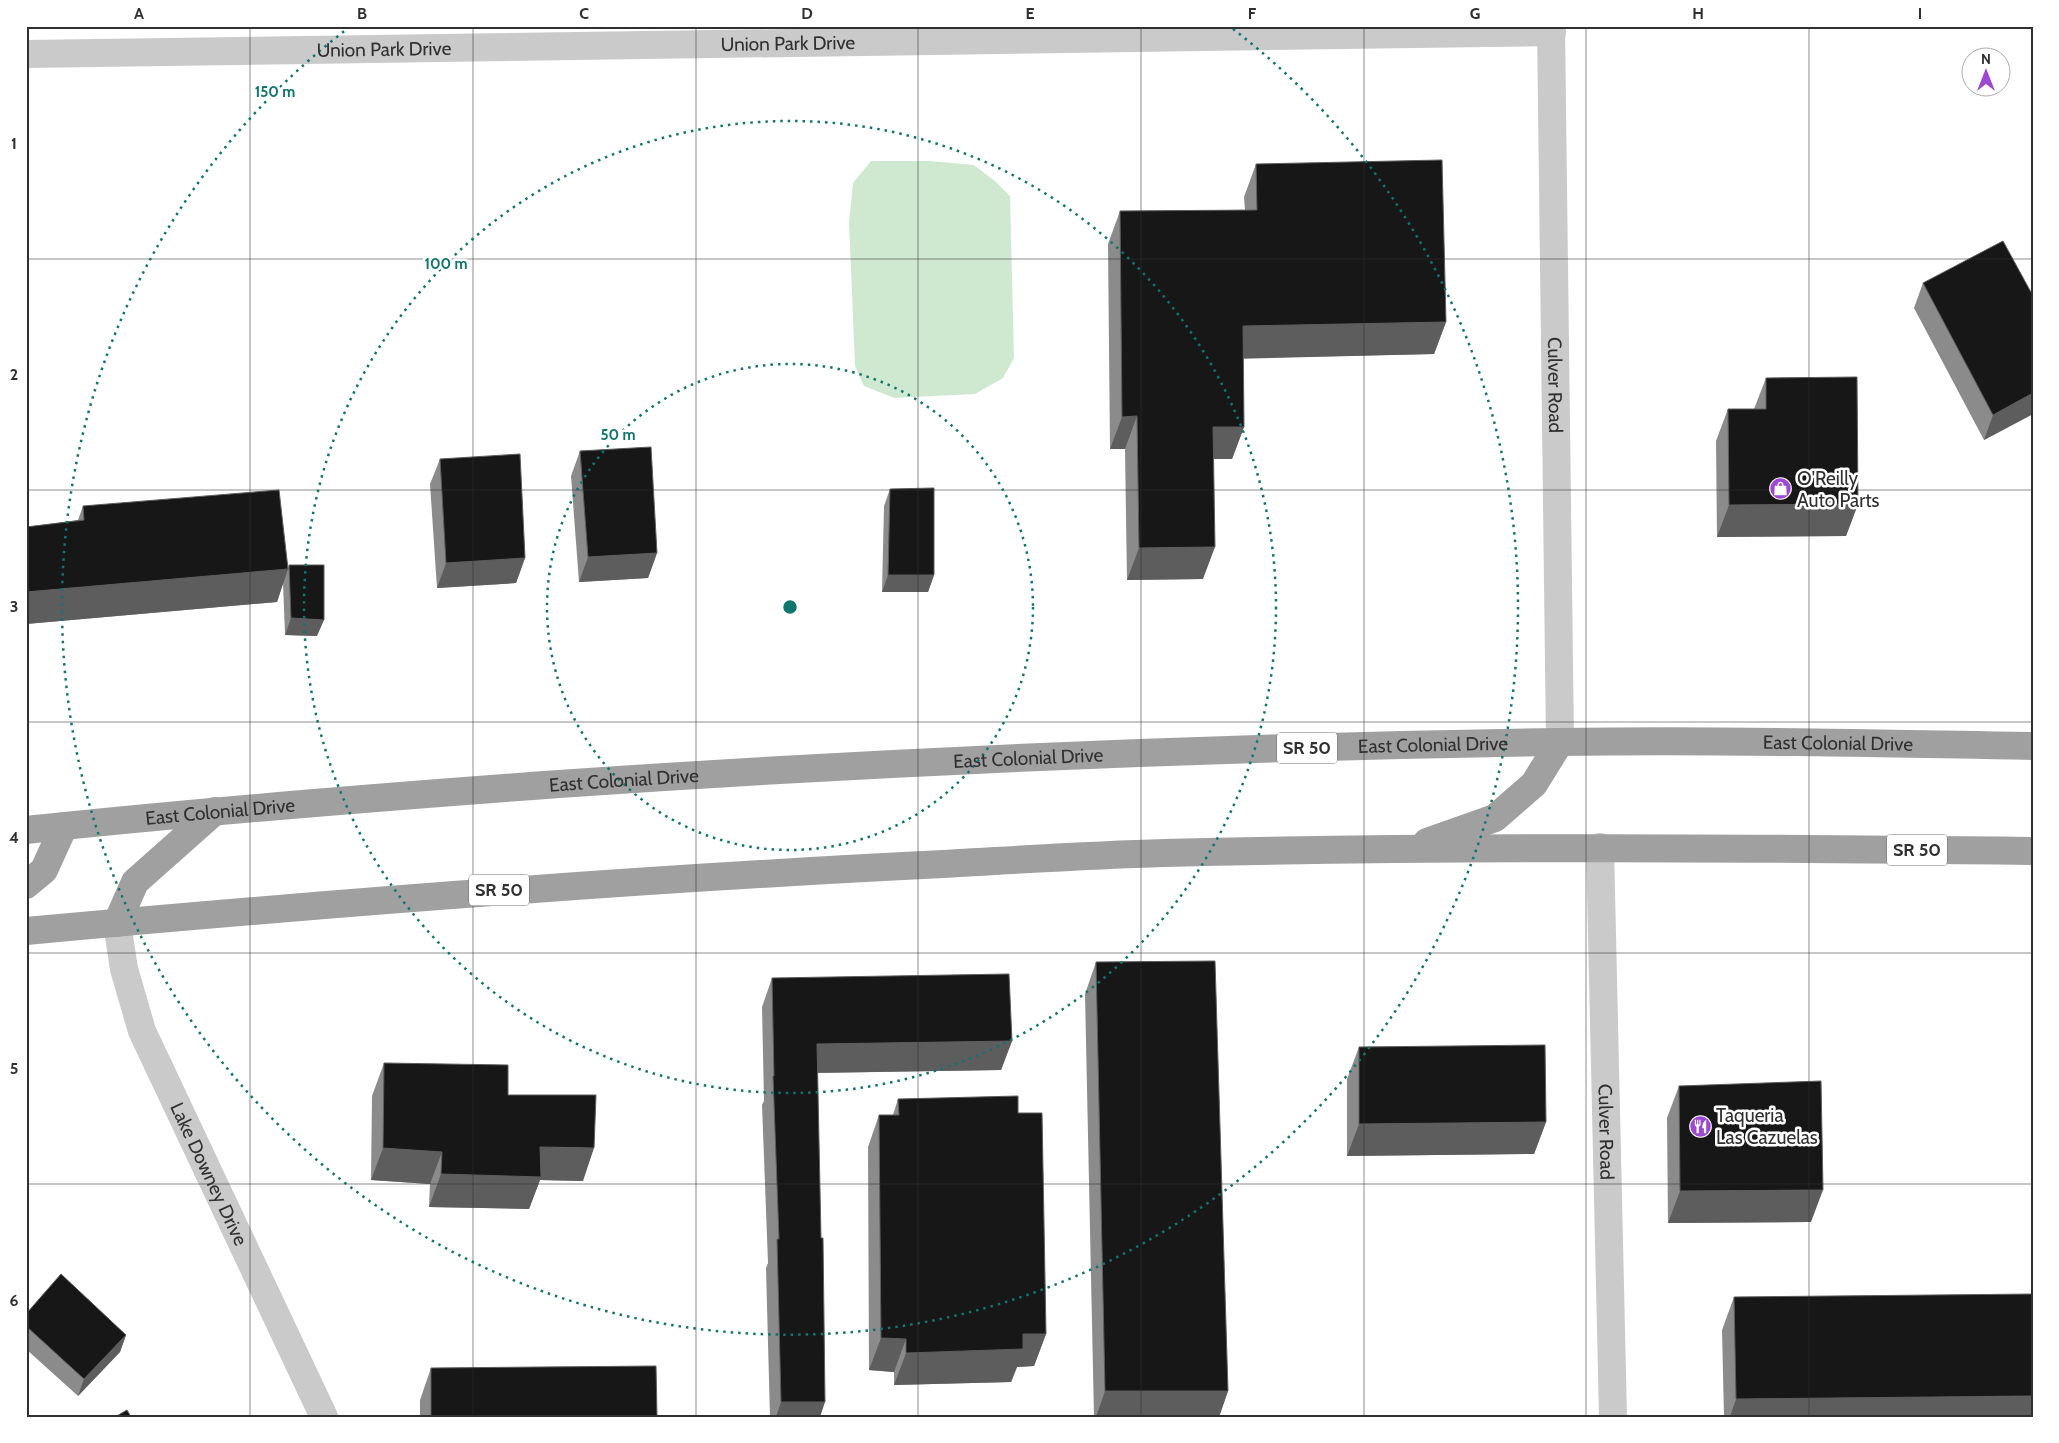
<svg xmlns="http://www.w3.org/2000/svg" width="2059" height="1443" viewBox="0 0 2059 1443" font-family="Cabin,sans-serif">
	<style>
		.water { fill: #cfe9d1 }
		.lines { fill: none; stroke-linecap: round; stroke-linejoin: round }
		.minor { stroke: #cacaca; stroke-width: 28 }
		.trunk { stroke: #a0a0a0; stroke-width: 28 }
		.wall { fill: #8b8b8b }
		.shaded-wall { fill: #5d5d5d }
		.building { fill: #171717; stroke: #5d5d5d }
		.grid { fill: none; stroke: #303030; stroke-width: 1; stroke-opacity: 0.55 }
		.ring { fill: none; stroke: #0f766e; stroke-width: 2.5; stroke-dasharray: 2.5 5 }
		.labels { text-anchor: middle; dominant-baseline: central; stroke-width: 5; stroke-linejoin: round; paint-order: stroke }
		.shield { fill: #fff; stroke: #6e6e6e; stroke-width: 1 }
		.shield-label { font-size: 18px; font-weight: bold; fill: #303030 }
		.street-label { font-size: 19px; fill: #303030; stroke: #fff }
		.poi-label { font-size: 19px; fill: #303030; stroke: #fff; text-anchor: start }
		.centre { fill: #0f766e; stroke: #fff; stroke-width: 2.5 }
		.ring-label { font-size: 15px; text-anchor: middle; font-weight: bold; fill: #0f766e; stroke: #fff; stroke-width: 5; stroke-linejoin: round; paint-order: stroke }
		.neatline { fill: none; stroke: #303030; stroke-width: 2 }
		.grid-label { font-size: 16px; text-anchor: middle; font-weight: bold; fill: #303030 }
	</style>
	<rect width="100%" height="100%" fill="#fff"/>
	<path class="water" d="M 871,161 L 930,161 L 974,165 L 996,182 L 1010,196 L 1014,358 L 1003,378 L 975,394 L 894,398 L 864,386 L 855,366 L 849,222 L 853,183 Z"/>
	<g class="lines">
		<g class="minor">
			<path id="s1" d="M 1551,26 L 1560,742"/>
			<path id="s2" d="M 26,54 L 1552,32"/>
			<path id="s3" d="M 1600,847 L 1613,1417"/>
			<path id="s4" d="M 117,923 L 124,969 L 142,1031 L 324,1417"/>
		</g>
		<g class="trunk">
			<path id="s5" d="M 26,830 C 204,811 381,797 559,784 C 892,761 1225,747 1558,742 C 1716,740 1875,743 2033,746"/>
			<path d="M 1427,842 L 1495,818 L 1534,784 L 1560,742"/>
			<path d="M 26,885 L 44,870 L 64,826"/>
			<path d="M 117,923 L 135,882 L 215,811"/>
			<path d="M 26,931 C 331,903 636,879 943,864 C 1016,860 1090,855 1164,853 C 1454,846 1743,848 2033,851"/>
		</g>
	</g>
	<g class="wall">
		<path d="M 1256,164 L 1446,322 L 1434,354 L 1243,358 L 1244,427 L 1232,459 L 1214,459 L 1203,579 L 1127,580 L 1125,449 L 1110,449 L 1108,244 L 1120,211 L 1245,210 L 1244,197 Z"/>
		<path d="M 1923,283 L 2033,296 L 2033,414 L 1984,440 L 1914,308 Z"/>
		<path d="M 1766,378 L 1858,504 L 1846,536 L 1717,537 L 1716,441 L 1728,409 L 1754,409 Z"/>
		<path d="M 580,451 L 657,553 L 648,578 L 579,582 L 571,476 Z"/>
		<path d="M 440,459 L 525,558 L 516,583 L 437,588 L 430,484 Z"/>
		<path d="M 890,489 L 934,575 L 928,592 L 882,592 L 884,506 Z"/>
		<path d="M 83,506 L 288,568 L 289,565 L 317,636 L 285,635 L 283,583 L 277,602 L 26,624 L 26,527 L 78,520 Z"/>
		<path d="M 1096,962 L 1228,1391 L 1219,1417 L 1094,1417 L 1085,994 Z"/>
		<path d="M 772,978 L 1012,1041 L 1001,1070 L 817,1073 L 820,1417 L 770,1417 L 766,1268 L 768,1263 L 762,1105 L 764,1101 L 762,1007 Z"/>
		<path d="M 1359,1047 L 1546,1122 L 1534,1154 L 1347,1156 L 1347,1079 Z"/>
		<path d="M 384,1063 L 508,1095 L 583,1181 L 540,1180 L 529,1209 L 429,1207 L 430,1184 L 371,1180 L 372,1096 Z"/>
		<path d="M 1679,1086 L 1811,1222 L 1668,1223 L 1667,1118 Z"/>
		<path d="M 898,1099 L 1018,1113 L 1046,1334 L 1034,1366 L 1017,1367 L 1011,1382 L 894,1385 L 894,1372 L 869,1370 L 868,1147 L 879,1115 L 893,1115 Z"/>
		<path d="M 1734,1297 L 2033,1417 L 1724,1417 L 1722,1330 Z"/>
		<path d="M 26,1314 L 126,1335 L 120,1352 L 78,1396 L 26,1349 Z"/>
		<path d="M 431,1368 L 657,1416 L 683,1417 L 420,1417 L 420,1400 Z"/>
	</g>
	<g class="shaded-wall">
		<path d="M 1446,322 L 1434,354 L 1231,359 L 1243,326 Z"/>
		<path d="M 2033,393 L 2033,414 L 1984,440 L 1993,415 Z"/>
		<path d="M 1137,416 L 1125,449 L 1110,449 L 1122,417 Z"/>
		<path d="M 1213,427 L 1244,427 L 1232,459 L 1201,459 Z"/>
		<path d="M 1858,504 L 1846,536 L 1717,537 L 1729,505 Z"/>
		<path d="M 1215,547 L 1203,579 L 1127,580 L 1139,548 Z"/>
		<path d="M 657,553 L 648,578 L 579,582 L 588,557 Z"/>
		<path d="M 525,558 L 516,583 L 437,588 L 446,563 Z"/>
		<path d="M 288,569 L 277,602 L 26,624 L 26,592 Z"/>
		<path d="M 888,575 L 934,575 L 928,592 L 882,592 Z"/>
		<path d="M 291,618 L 324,620 L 317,636 L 285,635 Z"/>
		<path d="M 1012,1041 L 1001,1070 L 806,1073 L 817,1044 Z"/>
		<path d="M 1546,1122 L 1534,1154 L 1347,1156 L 1359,1124 Z"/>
		<path d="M 540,1147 L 594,1148 L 583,1181 L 540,1180 L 529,1209 L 429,1207 L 441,1174 Z"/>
		<path d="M 383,1148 L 442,1152 L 430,1184 L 371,1180 Z"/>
		<path d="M 1823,1190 L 1811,1222 L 1668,1223 L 1680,1191 Z"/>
		<path d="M 1023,1334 L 1046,1334 L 1034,1366 L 1017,1367 L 1011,1382 L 894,1385 L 906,1353 Z"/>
		<path d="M 126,1335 L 120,1352 L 78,1396 L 84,1379 Z"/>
		<path d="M 881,1338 L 906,1339 L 894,1372 L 869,1370 Z"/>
		<path d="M 1105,1391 L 1228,1391 L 1219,1417 L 1096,1417 Z"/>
		<path d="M 2033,1396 L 2033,1417 L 1730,1417 L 1736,1399 Z"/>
		<path d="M 781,1402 L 825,1402 L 820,1417 L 776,1417 Z"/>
	</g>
	<g class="building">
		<path d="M 1442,160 L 1446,322 L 1243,326 L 1244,427 L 1213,427 L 1215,547 L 1139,548 L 1137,416 L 1122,417 L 1120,211 L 1257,210 L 1256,164 Z"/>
		<path d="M 2003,241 L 2033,296 L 2033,393 L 1993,415 L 1923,283 Z"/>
		<path d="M 1857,377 L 1858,504 L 1729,505 L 1728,409 L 1766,409 L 1766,378 Z"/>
		<path d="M 651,447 L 657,553 L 588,557 L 580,451 Z"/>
		<path d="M 520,454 L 525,558 L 446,563 L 440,459 Z"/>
		<path d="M 934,488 L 934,575 L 888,575 L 890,489 Z"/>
		<path d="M 279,490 L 288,569 L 26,592 L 26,527 L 84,520 L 83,506 Z"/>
		<path d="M 289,565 L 324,565 L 324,620 L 291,618 Z"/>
		<path d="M 1215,961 L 1228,1391 L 1105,1391 L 1096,962 Z"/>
		<path d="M 1009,974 L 1012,1041 L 817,1044 L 821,1238 L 823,1238 L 825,1402 L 781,1402 L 777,1239 L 779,1239 L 773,1076 L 774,1076 L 772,978 Z"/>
		<path d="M 1545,1045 L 1546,1122 L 1359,1124 L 1359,1047 Z"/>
		<path d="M 384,1063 L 508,1065 L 508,1095 L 596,1095 L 594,1148 L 540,1147 L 541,1177 L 441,1174 L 442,1152 L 383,1148 Z"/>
		<path d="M 1821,1081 L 1823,1190 L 1680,1191 L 1679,1086 Z"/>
		<path d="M 1018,1096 L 1018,1113 L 1042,1113 L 1046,1334 L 1023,1334 L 1023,1349 L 906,1353 L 906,1339 L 881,1338 L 879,1115 L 899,1115 L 898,1099 Z"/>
		<path d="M 61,1274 L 126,1335 L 84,1379 L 26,1326 L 26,1314 Z"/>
		<path d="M 2033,1294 L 2033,1396 L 1736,1399 L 1734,1297 Z"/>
		<path d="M 656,1366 L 657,1416 L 683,1416 L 683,1417 L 431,1417 L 431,1368 Z"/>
		<path d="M 127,1410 L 131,1417 L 115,1417 Z"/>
	</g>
	<path class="grid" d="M 250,26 L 250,1417M 473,26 L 473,1417M 696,26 L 696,1417M 918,26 L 918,1417M 1141,26 L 1141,1417M 1364,26 L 1364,1417M 1586,26 L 1586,1417M 1809,26 L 1809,1417M 26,259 L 2033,259M 26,490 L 2033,490M 26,722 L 2033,722M 26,953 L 2033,953M 26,1184 L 2033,1184"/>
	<g class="ring">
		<circle cx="790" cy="607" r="243"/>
		<circle cx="790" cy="607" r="486"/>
		<path d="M1233 29A728 728 0 1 1 347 29"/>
	</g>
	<defs>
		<symbol id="shop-disc" viewBox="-11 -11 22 22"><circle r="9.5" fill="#9e47d2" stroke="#fff"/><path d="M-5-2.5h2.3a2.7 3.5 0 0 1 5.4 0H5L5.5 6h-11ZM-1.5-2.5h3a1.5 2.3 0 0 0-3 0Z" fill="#fff"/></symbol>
		<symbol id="restaurant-disc" viewBox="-11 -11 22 22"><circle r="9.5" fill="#9e47d2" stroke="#fff"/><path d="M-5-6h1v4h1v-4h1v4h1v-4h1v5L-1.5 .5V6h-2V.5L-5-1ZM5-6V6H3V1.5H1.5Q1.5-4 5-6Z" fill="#fff"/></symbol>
	</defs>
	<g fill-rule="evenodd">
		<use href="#shop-disc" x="1768" y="476" width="25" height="25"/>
		<use href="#restaurant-disc" x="1688" y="1114" width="25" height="25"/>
	</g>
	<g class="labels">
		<g class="shield">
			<rect x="1277" y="732.5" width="60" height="31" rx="4"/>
			<rect x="1887" y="834.5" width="60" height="31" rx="4"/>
			<rect x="469" y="874.5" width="60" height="31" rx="4"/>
		</g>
		<g class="shield-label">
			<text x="1307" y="748">SR 50</text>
			<text x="1917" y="850">SR 50</text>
			<text x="499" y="890">SR 50</text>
		</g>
		<g class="street-label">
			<text stroke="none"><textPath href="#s2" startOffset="762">Union Park Drive</textPath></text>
			<text stroke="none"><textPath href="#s2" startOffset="358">Union Park Drive</textPath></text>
			<text stroke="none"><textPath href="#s1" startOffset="359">Culver Road</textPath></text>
			<text stroke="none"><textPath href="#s5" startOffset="1815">East Colonial Drive</textPath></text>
			<text stroke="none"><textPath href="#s5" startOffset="1410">East Colonial Drive</textPath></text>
			<text stroke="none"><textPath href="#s5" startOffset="1005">East Colonial Drive</textPath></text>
			<text stroke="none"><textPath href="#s5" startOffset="600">East Colonial Drive</textPath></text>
			<text stroke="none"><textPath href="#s5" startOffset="195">East Colonial Drive</textPath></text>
			<text stroke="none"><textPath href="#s3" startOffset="285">Culver Road</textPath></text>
			<text stroke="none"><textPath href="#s4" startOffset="269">Lake Downey Drive</textPath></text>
		</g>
		<g class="poi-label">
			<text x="1797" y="478">O'Reilly<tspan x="1797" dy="22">Auto Parts</tspan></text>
			<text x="1716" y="1115">Taqueria<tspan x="1716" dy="22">Las Cazuelas</tspan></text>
		</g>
	</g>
	<circle cx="790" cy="607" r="8" class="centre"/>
	<g class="ring-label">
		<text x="275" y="97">150 m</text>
		<text x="446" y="269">100 m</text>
		<text x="618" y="440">50 m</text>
	</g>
	<rect width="2059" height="1443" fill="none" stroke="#ffffff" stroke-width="55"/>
	<g transform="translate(1986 72)"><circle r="24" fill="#ffffff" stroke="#acacac"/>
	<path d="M0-4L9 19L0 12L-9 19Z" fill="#9e47d2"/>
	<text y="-8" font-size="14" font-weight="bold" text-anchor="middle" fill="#303030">N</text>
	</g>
	<rect x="28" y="28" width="2004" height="1388" class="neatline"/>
	<g class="grid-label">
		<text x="139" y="19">A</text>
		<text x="362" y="19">B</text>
		<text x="584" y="19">C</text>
		<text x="807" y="19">D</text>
		<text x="1030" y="19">E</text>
		<text x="1252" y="19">F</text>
		<text x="1475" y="19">G</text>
		<text x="1698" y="19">H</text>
		<text x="1920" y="19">I</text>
		<text x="14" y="149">1</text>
		<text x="14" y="380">2</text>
		<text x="14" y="612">3</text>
		<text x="14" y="843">4</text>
		<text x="14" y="1074">5</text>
		<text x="14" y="1306">6</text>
	</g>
</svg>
